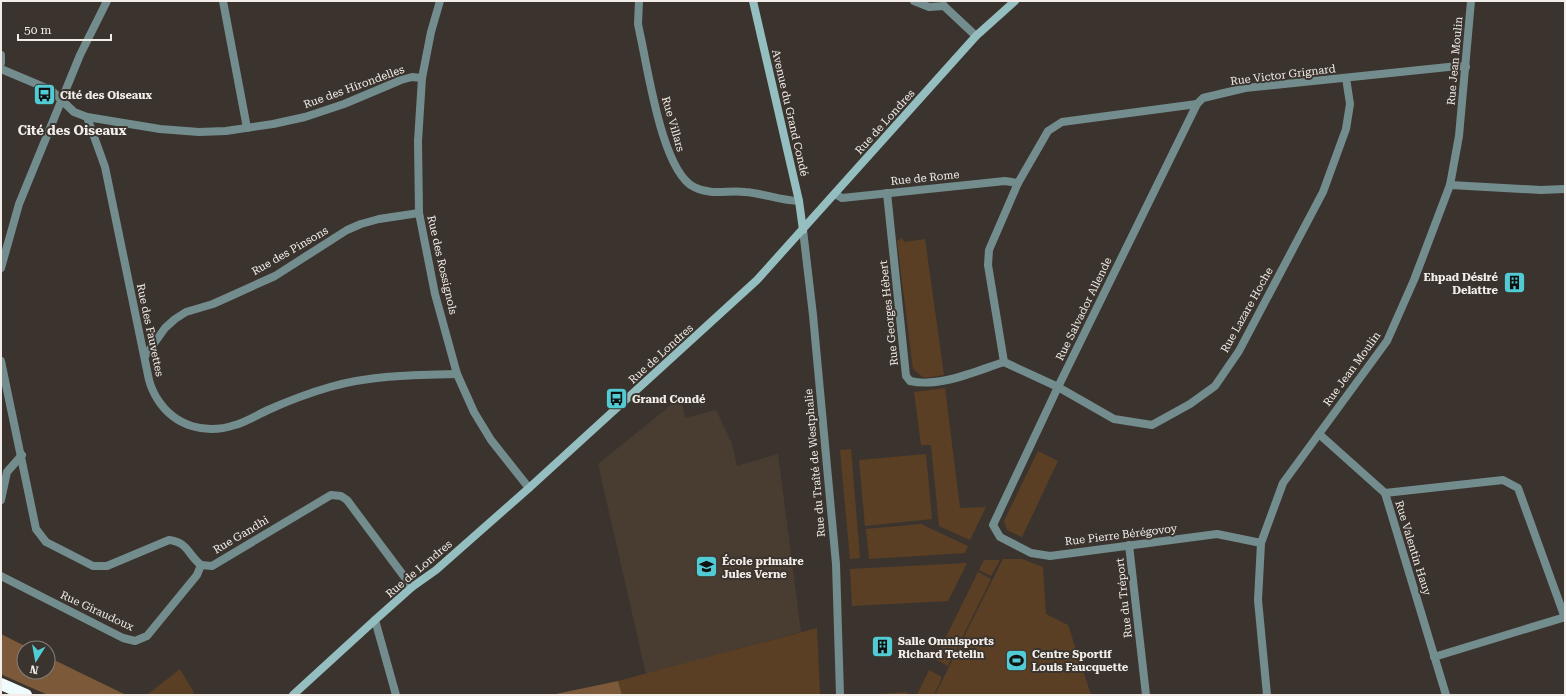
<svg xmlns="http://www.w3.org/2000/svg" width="1566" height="696" viewBox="0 0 1566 696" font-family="'Roboto Serif',serif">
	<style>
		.built { fill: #493d32 }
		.green { fill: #5b3f24 }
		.forest { fill: #7b5939 }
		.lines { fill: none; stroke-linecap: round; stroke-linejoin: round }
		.street { stroke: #738d8f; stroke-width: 8 }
		.secondary { stroke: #95bec1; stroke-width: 8 }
		.highway { stroke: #effbfc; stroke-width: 12 }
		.labels { text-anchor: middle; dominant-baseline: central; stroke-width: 4; stroke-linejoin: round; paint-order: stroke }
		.street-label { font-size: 11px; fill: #f2ede9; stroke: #3b342e }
		.poi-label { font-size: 11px; font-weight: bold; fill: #f2ede9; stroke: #3b342e; text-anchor: start }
		.quarter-label { font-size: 13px; font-weight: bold; fill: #f2ede9; stroke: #3b342e }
	</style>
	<rect width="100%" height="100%" fill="#3b342e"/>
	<path class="built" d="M 681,397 L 685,418 L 716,410 L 732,444 L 737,466 L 778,454 L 801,632 L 646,674 L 598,464 Z"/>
	<g class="green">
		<path d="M 901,238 L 905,242 L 925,239 L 944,375 L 924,378 L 913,369 L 897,241 Z"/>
		<path d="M 945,388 L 960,508 L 986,507 L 970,540 L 939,526 L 931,445 L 921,445 L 914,392 Z"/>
		<path d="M 851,449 L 860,558 L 850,559 L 840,450 Z"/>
		<path d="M 1038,451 L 1058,461 L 1022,537 L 1007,530 L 1004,521 Z"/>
		<path d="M 926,454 L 932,519 L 865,526 L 859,460 Z"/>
		<path d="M 921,524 L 968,546 L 965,553 L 869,559 L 866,529 Z"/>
		<path d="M 1003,559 L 1022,559 L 1043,567 L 1046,614 L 1068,625 L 1091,695 L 935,695 Z"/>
		<path d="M 984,560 L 1000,560 L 991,576 L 979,570 Z"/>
		<path d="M 967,563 L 948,601 L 852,606 L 850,569 Z"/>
		<path d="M 978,572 L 991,579 L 953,656 L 940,649 Z"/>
		<path d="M 817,628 L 820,695 L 622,695 L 618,681 Z"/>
		<path d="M 940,650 L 952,656 L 948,666 L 935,659 Z"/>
		<path d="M 180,669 L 194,693 L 191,695 L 147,695 Z"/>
		<path d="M 929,670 L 942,677 L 934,695 L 917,695 Z"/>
		<path d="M 907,692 L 907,695 L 867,695 Z"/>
	</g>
	<g class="forest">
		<path d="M 1,634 L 29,648 L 24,648 L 24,672 L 48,672 L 48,657 L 126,695 L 48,695 L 7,677 L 1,674 Z"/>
		<path d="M 618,681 L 622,695 L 551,695 Z"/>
	</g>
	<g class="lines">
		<g class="street">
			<path d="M 223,1 L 247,128"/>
			<path d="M 440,1 L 431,32 L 422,78 L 418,141 L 419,213 L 435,294 L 457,374 L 474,412 L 491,440 L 529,488"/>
			<path d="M 639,1 L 638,24 L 640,34 C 648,69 662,171 694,187 C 712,196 727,190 745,192 C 763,193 781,201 799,201"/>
			<path d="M 914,1 L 929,7 L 944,6"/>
			<path d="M 944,6 L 976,36"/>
			<path d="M 1,55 L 1,63"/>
			<path d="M 1,69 L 51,90 L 74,112 L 87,117 L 160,129 L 199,132 L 226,131 L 273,124 L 305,117 L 344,104 L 401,80 L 412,77 L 422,78"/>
			<path d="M 1346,78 L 1350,104 L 1346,129 L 1323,192 L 1239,351 L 1215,386 L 1190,404 L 1152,425 L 1114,419 L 1058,387 L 1004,362 L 988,265 L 989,250 L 1018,183 L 1048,131 L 1062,122 L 1197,104 L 1203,98 L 1245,88 L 1458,66 L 1466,67"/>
			<path d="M 1197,104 L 1058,387 L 993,525 L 1000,537 L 1031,553 L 1050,556 L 1217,534 L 1261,543"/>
			<path d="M 87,117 L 105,167 L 149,380 C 151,387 154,394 158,400 C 175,426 205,435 235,425 C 246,422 257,415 268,410 C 288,401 309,393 330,387 C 372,375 414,375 457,374"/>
			<path d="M 1450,185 L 1541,190 L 1565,189"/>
			<path d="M 887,193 L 906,376 L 910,381 C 939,388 976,371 1004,362"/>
			<path d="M 835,194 L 842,198 L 1005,181 L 1018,183"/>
			<path d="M 803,230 L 813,315 L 836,564 L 840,695"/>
			<path d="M 1,268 L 19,204 L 80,55 L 107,1"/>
			<path d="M 145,356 L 165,328 L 175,319 L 186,312 L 213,304 L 275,276 L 347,230 L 361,224 L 379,219 L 419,213"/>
			<path d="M 1,361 L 36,529 L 46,542 L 93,566 L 107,566 L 169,540 C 188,542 188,555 201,565 L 212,566 L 331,495 L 341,496 L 347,500 L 412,587"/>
			<path d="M 1319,434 L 1385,493 L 1446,695"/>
			<path d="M 1385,493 L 1503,480 L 1518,488 L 1565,618"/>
			<path d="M 1,500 L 7,472 L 22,455"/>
			<path d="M 1129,545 L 1146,695"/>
			<path d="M 1,576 L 123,638 L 135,641 L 147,636 L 197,575 L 201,565"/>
			<path d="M 375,620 L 396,695"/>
			<path d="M 1434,657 L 1565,617"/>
			<path d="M 1267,695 L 1258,600 L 1261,543 L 1283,483 L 1387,341 L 1414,280 L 1450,185 L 1459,136 L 1471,1"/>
		</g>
		<g class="secondary">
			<path d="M 753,1 L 799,201 L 803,230"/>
			<path d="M 293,695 L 375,620 L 412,587 L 436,570 L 529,488 L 757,280 L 976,36 L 1015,1"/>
		</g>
		<path class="highway" d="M 1,684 L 26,695"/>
	</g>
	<defs>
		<symbol id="bus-square" viewBox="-11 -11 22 22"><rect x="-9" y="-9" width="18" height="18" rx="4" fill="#51ccd4" stroke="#3b342e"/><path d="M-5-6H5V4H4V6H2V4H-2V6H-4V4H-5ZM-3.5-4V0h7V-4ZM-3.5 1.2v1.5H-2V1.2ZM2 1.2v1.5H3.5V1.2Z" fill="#111"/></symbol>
		<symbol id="building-square" viewBox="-11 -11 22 22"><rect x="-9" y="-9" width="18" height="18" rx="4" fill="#51ccd4" stroke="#3b342e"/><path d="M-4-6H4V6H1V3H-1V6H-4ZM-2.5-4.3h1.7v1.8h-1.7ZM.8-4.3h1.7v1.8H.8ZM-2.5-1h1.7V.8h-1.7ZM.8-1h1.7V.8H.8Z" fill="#111"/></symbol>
		<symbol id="school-square" viewBox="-11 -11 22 22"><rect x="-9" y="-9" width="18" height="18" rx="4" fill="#51ccd4" stroke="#3b342e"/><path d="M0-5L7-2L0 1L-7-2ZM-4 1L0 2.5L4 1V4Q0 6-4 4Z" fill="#111"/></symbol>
		<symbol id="stadium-square" viewBox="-11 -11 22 22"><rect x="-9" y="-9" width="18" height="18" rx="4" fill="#51ccd4" stroke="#3b342e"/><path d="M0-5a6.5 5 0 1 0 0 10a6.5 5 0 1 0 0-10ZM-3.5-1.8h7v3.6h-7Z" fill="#111"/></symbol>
	</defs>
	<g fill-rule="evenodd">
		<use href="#bus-square" x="32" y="82" width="25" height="25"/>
		<use href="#building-square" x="1502" y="270" width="25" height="25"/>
		<use href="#bus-square" x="604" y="386" width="25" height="25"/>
		<use href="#school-square" x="694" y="554" width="25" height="25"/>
		<use href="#building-square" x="870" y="634" width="25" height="25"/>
		<use href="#stadium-square" x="1004" y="648" width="25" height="25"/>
	</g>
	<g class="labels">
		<g class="street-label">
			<text transform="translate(1455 61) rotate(-85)">Rue Jean Moulin</text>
			<text transform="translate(1283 75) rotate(-7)">Rue Victor Grignard</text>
			<text transform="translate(354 87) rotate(-20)">Rue des Hirondelles</text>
			<text transform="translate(790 113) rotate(77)">Avenue du Grand Condé</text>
			<text transform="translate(885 122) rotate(-48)">Rue de Londres</text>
			<text transform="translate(673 124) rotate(74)">Rue Villars</text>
			<text transform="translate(925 178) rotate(-6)">Rue de Rome</text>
			<text transform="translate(290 251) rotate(-30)">Rue des Pinsons</text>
			<text transform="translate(442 265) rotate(77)">Rue des Rossignols</text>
			<text transform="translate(1084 309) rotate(-64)">Rue Salvador Allende</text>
			<text transform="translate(1247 310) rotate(-61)">Rue Lazare Hoche</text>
			<text transform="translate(889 313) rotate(-96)">Rue Georges Hébert</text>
			<text transform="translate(150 330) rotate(78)">Rue des Fauvettes</text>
			<text transform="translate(661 354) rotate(-42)">Rue de Londres</text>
			<text transform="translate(1352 369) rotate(-54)">Rue Jean Moulin</text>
			<text transform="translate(815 463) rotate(-95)">Rue du Traîté de Westphalie</text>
			<text transform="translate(241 535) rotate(-31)">Rue Gandhi</text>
			<text transform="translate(1121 535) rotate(-7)">Rue Pierre Bérégovoy</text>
			<text transform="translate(1413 548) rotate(73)">Rue Valentin Hauy</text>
			<text transform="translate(419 569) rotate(-40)">Rue de Londres</text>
			<text transform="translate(1124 598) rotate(-96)">Rue du Tréport</text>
			<text transform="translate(97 611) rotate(25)">Rue Giraudoux</text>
		</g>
		<g class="poi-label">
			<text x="60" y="95">Cité des Oiseaux</text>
			<text x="1498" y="277" text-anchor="end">Ehpad Désiré<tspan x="1498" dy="13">Delattre</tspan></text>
			<text x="632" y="399">Grand Condé</text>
			<text x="722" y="561">École primaire<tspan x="722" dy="13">Jules Verne</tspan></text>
			<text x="898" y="641">Salle Omnisports<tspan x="898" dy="13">Richard Tetelin</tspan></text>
			<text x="1032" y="654">Centre Sportif<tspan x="1032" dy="13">Louis Faucquette</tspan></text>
		</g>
		<g class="quarter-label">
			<text x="72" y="130">Cité des Oiseaux</text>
		</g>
	</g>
	<rect width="1566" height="696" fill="none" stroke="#f2ede9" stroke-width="4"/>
	<g transform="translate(36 660) rotate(191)"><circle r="19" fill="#3b342e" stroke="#847e79"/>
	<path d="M0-3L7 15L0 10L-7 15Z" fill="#51ccd4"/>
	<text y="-6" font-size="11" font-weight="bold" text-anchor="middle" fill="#f2ede9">N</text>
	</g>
	<path d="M18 34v6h93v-6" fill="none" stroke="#f2ede9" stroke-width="2"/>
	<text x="24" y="34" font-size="12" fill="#f2ede9" stroke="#3b342e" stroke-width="3" paint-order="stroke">50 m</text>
</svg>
